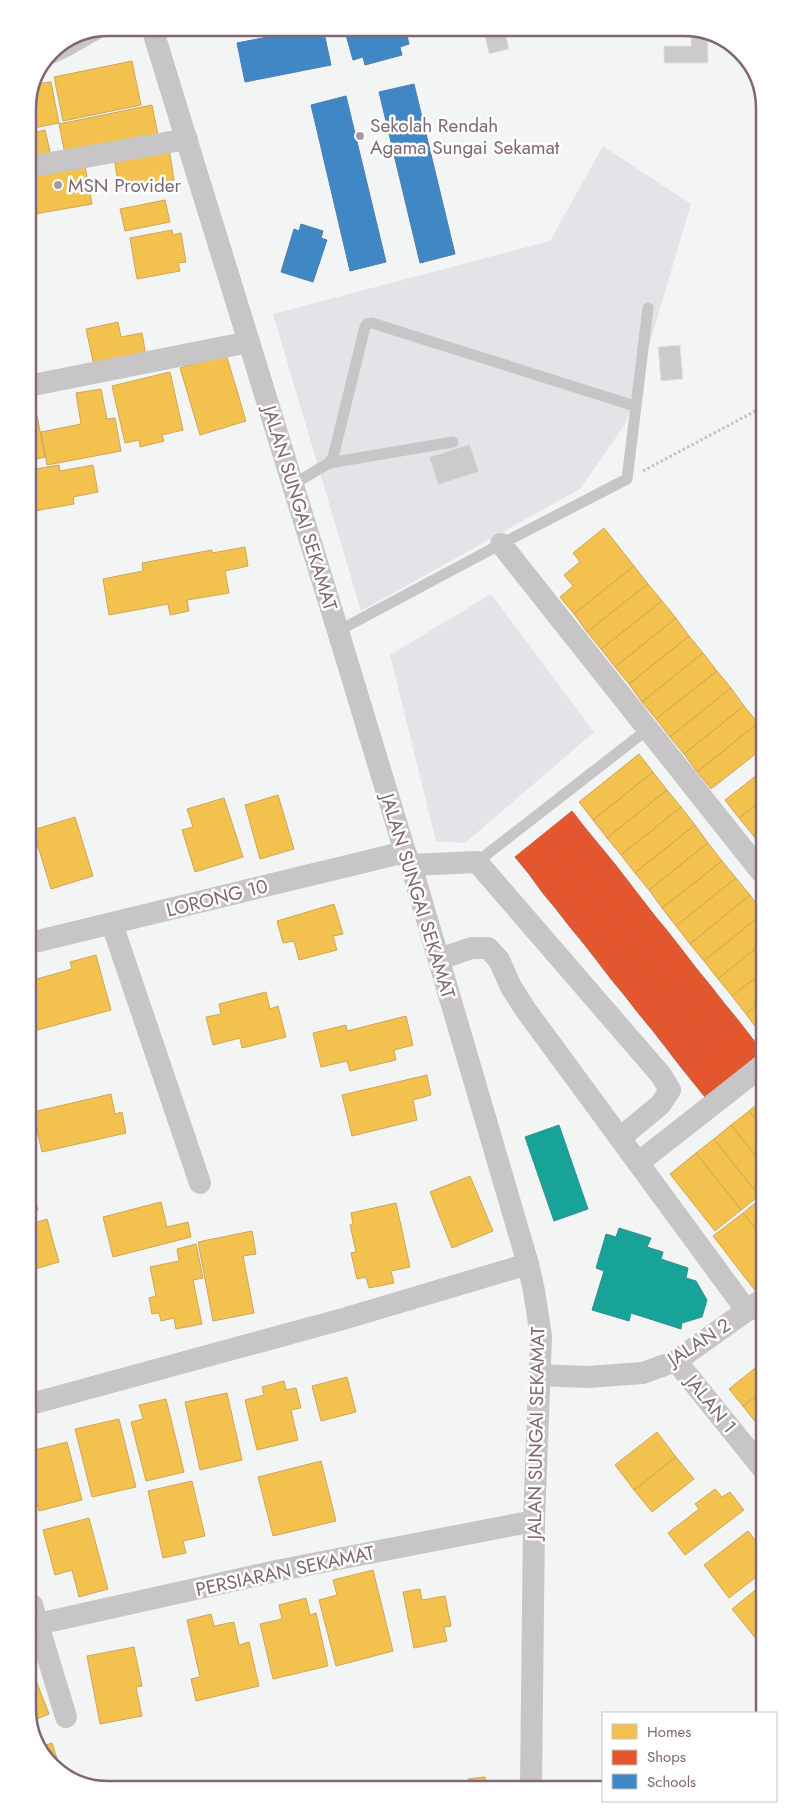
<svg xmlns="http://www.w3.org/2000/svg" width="792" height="1817" viewBox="0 0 792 1817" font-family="Jost,sans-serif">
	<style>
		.green { fill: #e2e4e7 }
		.homes { fill: #f2c14e; stroke: #d0a659 }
		.shops { fill: #e4572e; stroke: #c65c43 }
		.schools { fill: #3f88c5; stroke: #527eac }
		.public { fill: #17a398; stroke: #36918d }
		.building { fill: #cccbcc; stroke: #e3e4e4 }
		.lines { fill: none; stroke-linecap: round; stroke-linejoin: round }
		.path { stroke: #c4c2c4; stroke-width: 3; stroke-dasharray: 2.5 2.5; stroke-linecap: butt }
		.lane { stroke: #c7c5c6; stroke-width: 11 }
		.street { stroke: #c7c5c6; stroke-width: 22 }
		.poi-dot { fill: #a898a0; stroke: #fff; stroke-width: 2 }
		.labels { text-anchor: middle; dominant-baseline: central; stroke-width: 5; stroke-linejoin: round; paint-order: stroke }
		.poi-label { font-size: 19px; fill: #806773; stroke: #fff; text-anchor: start }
		.street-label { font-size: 19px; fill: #806773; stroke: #fff }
		.rim { fill: none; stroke: #806773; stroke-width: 2.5 }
	</style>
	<rect width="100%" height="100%" fill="#f3f4f4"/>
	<g class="green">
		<path d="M 603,146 L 691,204 L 626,423 L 580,489 L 361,611 L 273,314 L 550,241 Z"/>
		<path d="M 491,594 L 594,732 L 465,843 L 436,841 L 390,655 Z"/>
	</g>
	<g class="homes">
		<path d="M 132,61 L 141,105 L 63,121 L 54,77 Z"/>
		<path d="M 51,82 L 59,123 L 28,129 L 28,103 L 36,84 Z"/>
		<path d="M 152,105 L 159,140 L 66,159 L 59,124 Z"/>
		<path d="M 45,130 L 52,160 L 28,165 L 28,134 Z"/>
		<path d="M 169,148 L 174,180 L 119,189 L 114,157 Z"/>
		<path d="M 85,166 L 92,204 L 35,214 L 31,195 L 28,195 L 28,176 Z"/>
		<path d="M 165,200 L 170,222 L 125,231 L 120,209 Z"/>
		<path d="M 172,230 L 173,235 L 181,233 L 186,262 L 178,263 L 180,271 L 137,279 L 130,238 Z"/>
		<path d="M 118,322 L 121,337 L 142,333 L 146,356 L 94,366 L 86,329 Z"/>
		<path d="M 226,354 L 246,421 L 200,435 L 180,368 Z"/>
		<path d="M 170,372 L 183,430 L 162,435 L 164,441 L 140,447 L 139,440 L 125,443 L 112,386 Z"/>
		<path d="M 101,389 L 107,419 L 115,418 L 121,451 L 47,465 L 41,432 L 81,424 L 76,393 Z"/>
		<path d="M 37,415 L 45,457 L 29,461 L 28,416 Z"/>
		<path d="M 59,465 L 60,471 L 93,465 L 98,492 L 73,497 L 74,504 L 29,512 L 29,470 Z"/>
		<path d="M 604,528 L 634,566 L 574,614 L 560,597 L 573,586 L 564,575 L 580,562 L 573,553 Z"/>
		<path d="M 245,547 L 248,566 L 225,571 L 229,593 L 187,600 L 189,611 L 170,615 L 168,604 L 109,615 L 103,579 L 143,571 L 142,563 L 212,550 L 212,553 Z"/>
		<path d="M 634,566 L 648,584 L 587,632 L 574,614 Z"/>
		<path d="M 648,584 L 662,601 L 601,649 L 587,632 Z"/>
		<path d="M 662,601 L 676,618 L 615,667 L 601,649 Z"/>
		<path d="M 676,618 L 689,636 L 629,684 L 615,667 Z"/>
		<path d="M 689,636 L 703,653 L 642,702 L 629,684 Z"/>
		<path d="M 703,653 L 717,671 L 656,719 L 642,702 Z"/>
		<path d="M 717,671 L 731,688 L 670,737 L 656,719 Z"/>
		<path d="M 731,688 L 744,706 L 684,754 L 670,737 Z"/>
		<path d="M 744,706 L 758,723 L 697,772 L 684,754 Z"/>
		<path d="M 758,723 L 762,728 L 762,749 L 711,789 L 697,772 Z"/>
		<path d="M 639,754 L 653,772 L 593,820 L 579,802 Z"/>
		<path d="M 762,771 L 762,800 L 739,818 L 725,800 Z"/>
		<path d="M 653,772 L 667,790 L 607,838 L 593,820 Z"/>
		<path d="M 667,790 L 681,807 L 621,855 L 607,838 Z"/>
		<path d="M 278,795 L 294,849 L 260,859 L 245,805 Z"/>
		<path d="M 224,798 L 243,857 L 195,872 L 182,830 L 193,827 L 187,809 Z"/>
		<path d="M 762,800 L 762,828 L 753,835 L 739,818 Z"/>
		<path d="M 681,807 L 695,825 L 635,873 L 621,855 Z"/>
		<path d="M 75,817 L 93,876 L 51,889 L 33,830 Z"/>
		<path d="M 695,825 L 708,843 L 649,890 L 635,873 Z"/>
		<path d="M 762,828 L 762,848 L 753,835 Z"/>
		<path d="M 708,843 L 722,861 L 662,908 L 649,890 Z"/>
		<path d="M 722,861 L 736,878 L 676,926 L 662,908 Z"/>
		<path d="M 736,878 L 750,895 L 690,944 L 676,926 Z"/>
		<path d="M 750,895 L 762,911 L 762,914 L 704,961 L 690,944 Z"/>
		<path d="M 334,904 L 343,934 L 333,936 L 337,950 L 299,960 L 294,941 L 283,943 L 277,921 Z"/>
		<path d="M 762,914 L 762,943 L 718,979 L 704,961 Z"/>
		<path d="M 762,943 L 763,972 L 732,996 L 718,979 Z"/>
		<path d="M 96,955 L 111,1010 L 30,1032 L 30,981 L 72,969 L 70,962 Z"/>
		<path d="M 763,972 L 763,1000 L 746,1014 L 732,996 Z"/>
		<path d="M 266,992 L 270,1009 L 278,1006 L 286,1037 L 242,1048 L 240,1038 L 213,1045 L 206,1017 L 221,1014 L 219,1004 Z"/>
		<path d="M 763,1000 L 763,1029 L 759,1032 L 746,1014 Z"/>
		<path d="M 406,1016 L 413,1045 L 394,1050 L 396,1060 L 350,1071 L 347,1061 L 321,1067 L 313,1033 L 346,1025 L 347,1031 Z"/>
		<path d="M 427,1075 L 431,1095 L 413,1100 L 417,1120 L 352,1136 L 342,1095 Z"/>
		<path d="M 111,1094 L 115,1114 L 122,1112 L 126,1133 L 42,1152 L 33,1112 Z"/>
		<path d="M 763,1099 L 763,1129 L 749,1111 Z"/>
		<path d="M 749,1111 L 763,1129 L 763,1165 L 731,1125 Z"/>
		<path d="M 731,1125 L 763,1165 L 763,1192 L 759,1196 L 714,1139 Z"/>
		<path d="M 714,1139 L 759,1196 L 741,1210 L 696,1153 Z"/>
		<path d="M 696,1153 L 741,1210 L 715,1231 L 670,1174 Z"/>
		<path d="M 470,1176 L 493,1231 L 452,1248 L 430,1192 Z"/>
		<path d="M 30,1181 L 38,1210 L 31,1212 Z"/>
		<path d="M 760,1199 L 763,1202 L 763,1239 L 743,1213 Z"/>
		<path d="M 161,1202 L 167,1227 L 188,1222 L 191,1237 L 113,1257 L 103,1217 Z"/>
		<path d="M 396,1203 L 410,1267 L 391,1271 L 394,1283 L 369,1288 L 366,1277 L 357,1279 L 351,1253 L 356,1252 L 350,1225 L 353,1224 L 351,1213 Z"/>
		<path d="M 743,1213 L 763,1239 L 763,1288 L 757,1293 L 713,1236 Z"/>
		<path d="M 47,1219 L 59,1262 L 31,1270 L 31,1224 Z"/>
		<path d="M 252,1231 L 256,1254 L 243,1256 L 254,1313 L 213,1321 L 198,1242 Z"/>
		<path d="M 196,1244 L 203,1278 L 193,1280 L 202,1324 L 176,1329 L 174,1318 L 161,1321 L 159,1313 L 152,1314 L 149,1298 L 156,1296 L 150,1267 L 179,1261 L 177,1249 Z"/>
		<path d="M 764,1361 L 764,1390 L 743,1406 L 729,1389 Z"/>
		<path d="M 347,1377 L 356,1412 L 321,1421 L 312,1386 Z"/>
		<path d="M 284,1381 L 286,1390 L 296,1388 L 301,1408 L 291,1410 L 298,1440 L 257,1450 L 245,1400 L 264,1395 L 262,1387 Z"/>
		<path d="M 764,1390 L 764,1418 L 757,1424 L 743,1406 Z"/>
		<path d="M 227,1393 L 242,1460 L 200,1470 L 185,1402 Z"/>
		<path d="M 166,1399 L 184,1472 L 146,1481 L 131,1422 L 143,1419 L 139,1405 Z"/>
		<path d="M 119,1419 L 136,1487 L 92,1497 L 75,1429 Z"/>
		<path d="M 657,1432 L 676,1457 L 634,1490 L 615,1465 Z"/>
		<path d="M 67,1442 L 82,1500 L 39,1511 L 31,1482 L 31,1451 Z"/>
		<path d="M 676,1457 L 694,1479 L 652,1512 L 634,1490 Z"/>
		<path d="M 321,1461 L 336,1521 L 273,1536 L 258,1477 Z"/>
		<path d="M 192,1481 L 205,1536 L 183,1541 L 186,1553 L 163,1558 L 148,1491 Z"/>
		<path d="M 715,1489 L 722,1497 L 730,1492 L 744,1510 L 685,1555 L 668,1533 L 699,1509 L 695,1504 Z"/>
		<path d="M 89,1518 L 108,1589 L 79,1597 L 72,1570 L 55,1575 L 43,1530 Z"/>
		<path d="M 748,1531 L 755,1540 L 764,1534 L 764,1571 L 729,1598 L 704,1565 Z"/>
		<path d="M 373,1570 L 393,1651 L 336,1666 L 319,1600 L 337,1595 L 333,1580 Z"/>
		<path d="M 764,1583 L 764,1643 L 761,1645 L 732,1609 Z"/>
		<path d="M 420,1589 L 422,1600 L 445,1596 L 451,1626 L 444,1627 L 447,1641 L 414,1648 L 403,1592 Z"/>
		<path d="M 306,1598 L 310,1615 L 316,1613 L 328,1666 L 273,1679 L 260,1624 L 282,1619 L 279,1605 Z"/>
		<path d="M 211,1614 L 214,1626 L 234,1622 L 239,1645 L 249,1642 L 259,1686 L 196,1701 L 191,1679 L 200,1677 L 187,1620 Z"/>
		<path d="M 134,1647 L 142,1686 L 136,1687 L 142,1716 L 100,1724 L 87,1656 Z"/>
		<path d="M 32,1670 L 49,1714 L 32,1721 Z"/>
		<path d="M 52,1743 L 62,1774 L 59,1773 L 40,1747 Z"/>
		<path d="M 485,1777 L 486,1787 L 451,1787 L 451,1785 L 469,1783 L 468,1779 Z"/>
	</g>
	<g class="shops">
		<path d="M 572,811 L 586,829 L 529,874 L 515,857 Z"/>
		<path d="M 586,829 L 600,846 L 542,892 L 529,874 Z"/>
		<path d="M 600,846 L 614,863 L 556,909 L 542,892 Z"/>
		<path d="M 614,863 L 628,881 L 570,927 L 556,909 Z"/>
		<path d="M 628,881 L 641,898 L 584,944 L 570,927 Z"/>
		<path d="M 641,898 L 655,916 L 598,962 L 584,944 Z"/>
		<path d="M 655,916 L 669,933 L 611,979 L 598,962 Z"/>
		<path d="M 669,933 L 683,951 L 625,996 L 611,979 Z"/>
		<path d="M 683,951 L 696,968 L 639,1014 L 625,996 Z"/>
		<path d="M 696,968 L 710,985 L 653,1031 L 639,1014 Z"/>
		<path d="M 710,985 L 724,1003 L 667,1049 L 653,1031 Z"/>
		<path d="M 724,1003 L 738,1020 L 680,1066 L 667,1049 Z"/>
		<path d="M 738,1020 L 762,1051 L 705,1097 L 680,1066 Z"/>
	</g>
	<g class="schools">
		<path d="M 292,28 L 323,28 L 331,65 L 245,82 L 237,43 L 293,32 Z"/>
		<path d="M 344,28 L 405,28 L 409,44 L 400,47 L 402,55 L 365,65 L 363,57 L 353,60 Z"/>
		<path d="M 414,84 L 455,254 L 420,263 L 379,92 Z"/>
		<path d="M 346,96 L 386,262 L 350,271 L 311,105 Z"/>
		<path d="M 301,224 L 323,231 L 321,238 L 327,240 L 313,282 L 281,272 L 294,229 L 299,231 Z"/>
	</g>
	<g class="public">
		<path d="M 559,1125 L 588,1209 L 554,1221 L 525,1137 Z"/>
		<path d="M 619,1228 L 651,1238 L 647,1247 L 663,1252 L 661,1259 L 688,1268 L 686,1278 L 696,1281 L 707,1300 L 702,1317 L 682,1323 L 681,1329 L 631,1313 L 629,1321 L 592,1310 L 604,1271 L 596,1268 L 606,1234 L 616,1237 Z"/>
	</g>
	<g class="building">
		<path d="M 483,28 L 504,28 L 509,49 L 489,54 Z"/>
		<path d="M 691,28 L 708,35 L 708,63 L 664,63 L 664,46 L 691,46 Z"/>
		<path d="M 680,345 L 683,379 L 661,381 L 658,347 Z"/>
		<path d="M 470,444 L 479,472 L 438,485 L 429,457 Z"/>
	</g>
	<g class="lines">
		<path class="path" d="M 643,471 L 761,408"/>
		<g class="lane">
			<path d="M 47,60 C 70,53 88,37 110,28"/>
			<path d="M 329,463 L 453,442"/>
			<path d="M 292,485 L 329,463 L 333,457 L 365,327 L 367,324 L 372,323 L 635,406"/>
			<path d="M 338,631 L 501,544 L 627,479 L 648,308"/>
			<path d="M 477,862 L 648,729"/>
		</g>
		<g class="street">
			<path d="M 152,28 L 338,631 L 405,852 L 411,865 L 528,1264 L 534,1291 L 541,1336 L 534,1521 L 531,1786"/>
			<path d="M 28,167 L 187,139"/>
			<path d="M 28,386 L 249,342"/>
			<path d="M 501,544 L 762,873"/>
			<path d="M 411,865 L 477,862 L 661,1075 L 670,1090 L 660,1105 L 620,1138"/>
			<path d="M 112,924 L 200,1183"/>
			<path d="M 30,943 L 405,852"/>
			<path d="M 439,959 L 472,948 L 488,948 L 499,960 L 511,987 L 525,1009 L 747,1311"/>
			<path d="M 638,1163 L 763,1065"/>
			<path d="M 676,1361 L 764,1470"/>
			<path d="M 540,1375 L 587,1377 L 643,1373 L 676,1361 L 763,1299"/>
			<path d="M 31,1404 L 343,1319 L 528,1264"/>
			<path d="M 32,1605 L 66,1717"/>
			<path d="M 38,1624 L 276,1571 L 534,1521"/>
		</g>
	</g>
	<g class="poi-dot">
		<circle cx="360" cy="136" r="5"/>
		<circle cx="58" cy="185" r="5"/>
	</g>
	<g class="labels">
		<g class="poi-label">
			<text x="370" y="125">Sekolah Rendah<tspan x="370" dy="22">Agama Sungai Sekamat</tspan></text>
			<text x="68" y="185">MSN Provider</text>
		</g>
		<g class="street-label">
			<text transform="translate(300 508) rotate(73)">JALAN SUNGAI SEKAMAT</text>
			<text transform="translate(418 896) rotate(73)">JALAN SUNGAI SEKAMAT</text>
			<text transform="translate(217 898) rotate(-14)">LORONG 10</text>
			<text transform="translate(699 1342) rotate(-33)">JALAN 2</text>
			<text transform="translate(711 1404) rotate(51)">JALAN 1</text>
			<text transform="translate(536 1433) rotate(-89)">JALAN SUNGAI SEKAMAT</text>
			<text transform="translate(285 1571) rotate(-12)">PERSIARAN SEKAMAT</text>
		</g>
	</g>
	<path d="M0 0H792V1817H0ZM108 36H684A72 72 0 0 1 756 108V1709A72 72 0 0 1 684 1781H108A72 72 0 0 1 36 1709V108A72 72 0 0 1 108 36Z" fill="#fff" fill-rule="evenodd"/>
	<path class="rim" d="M108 36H684A72 72 0 0 1 756 108V1709A72 72 0 0 1 684 1781H108A72 72 0 0 1 36 1709V108A72 72 0 0 1 108 36Z"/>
	<rect x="602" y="1712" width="175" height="90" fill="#ffffff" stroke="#ccc2c7"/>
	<rect x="612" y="1724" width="25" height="15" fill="#f2c14e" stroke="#ccc2c7"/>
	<text x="647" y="1737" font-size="15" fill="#806773">Homes</text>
	<rect x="612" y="1750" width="25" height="15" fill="#e4572e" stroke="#ccc2c7"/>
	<text x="647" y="1762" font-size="15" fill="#806773">Shops</text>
	<rect x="612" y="1774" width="25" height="15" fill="#3f88c5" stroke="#ccc2c7"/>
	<text x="647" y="1787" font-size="15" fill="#806773">Schools</text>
</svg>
